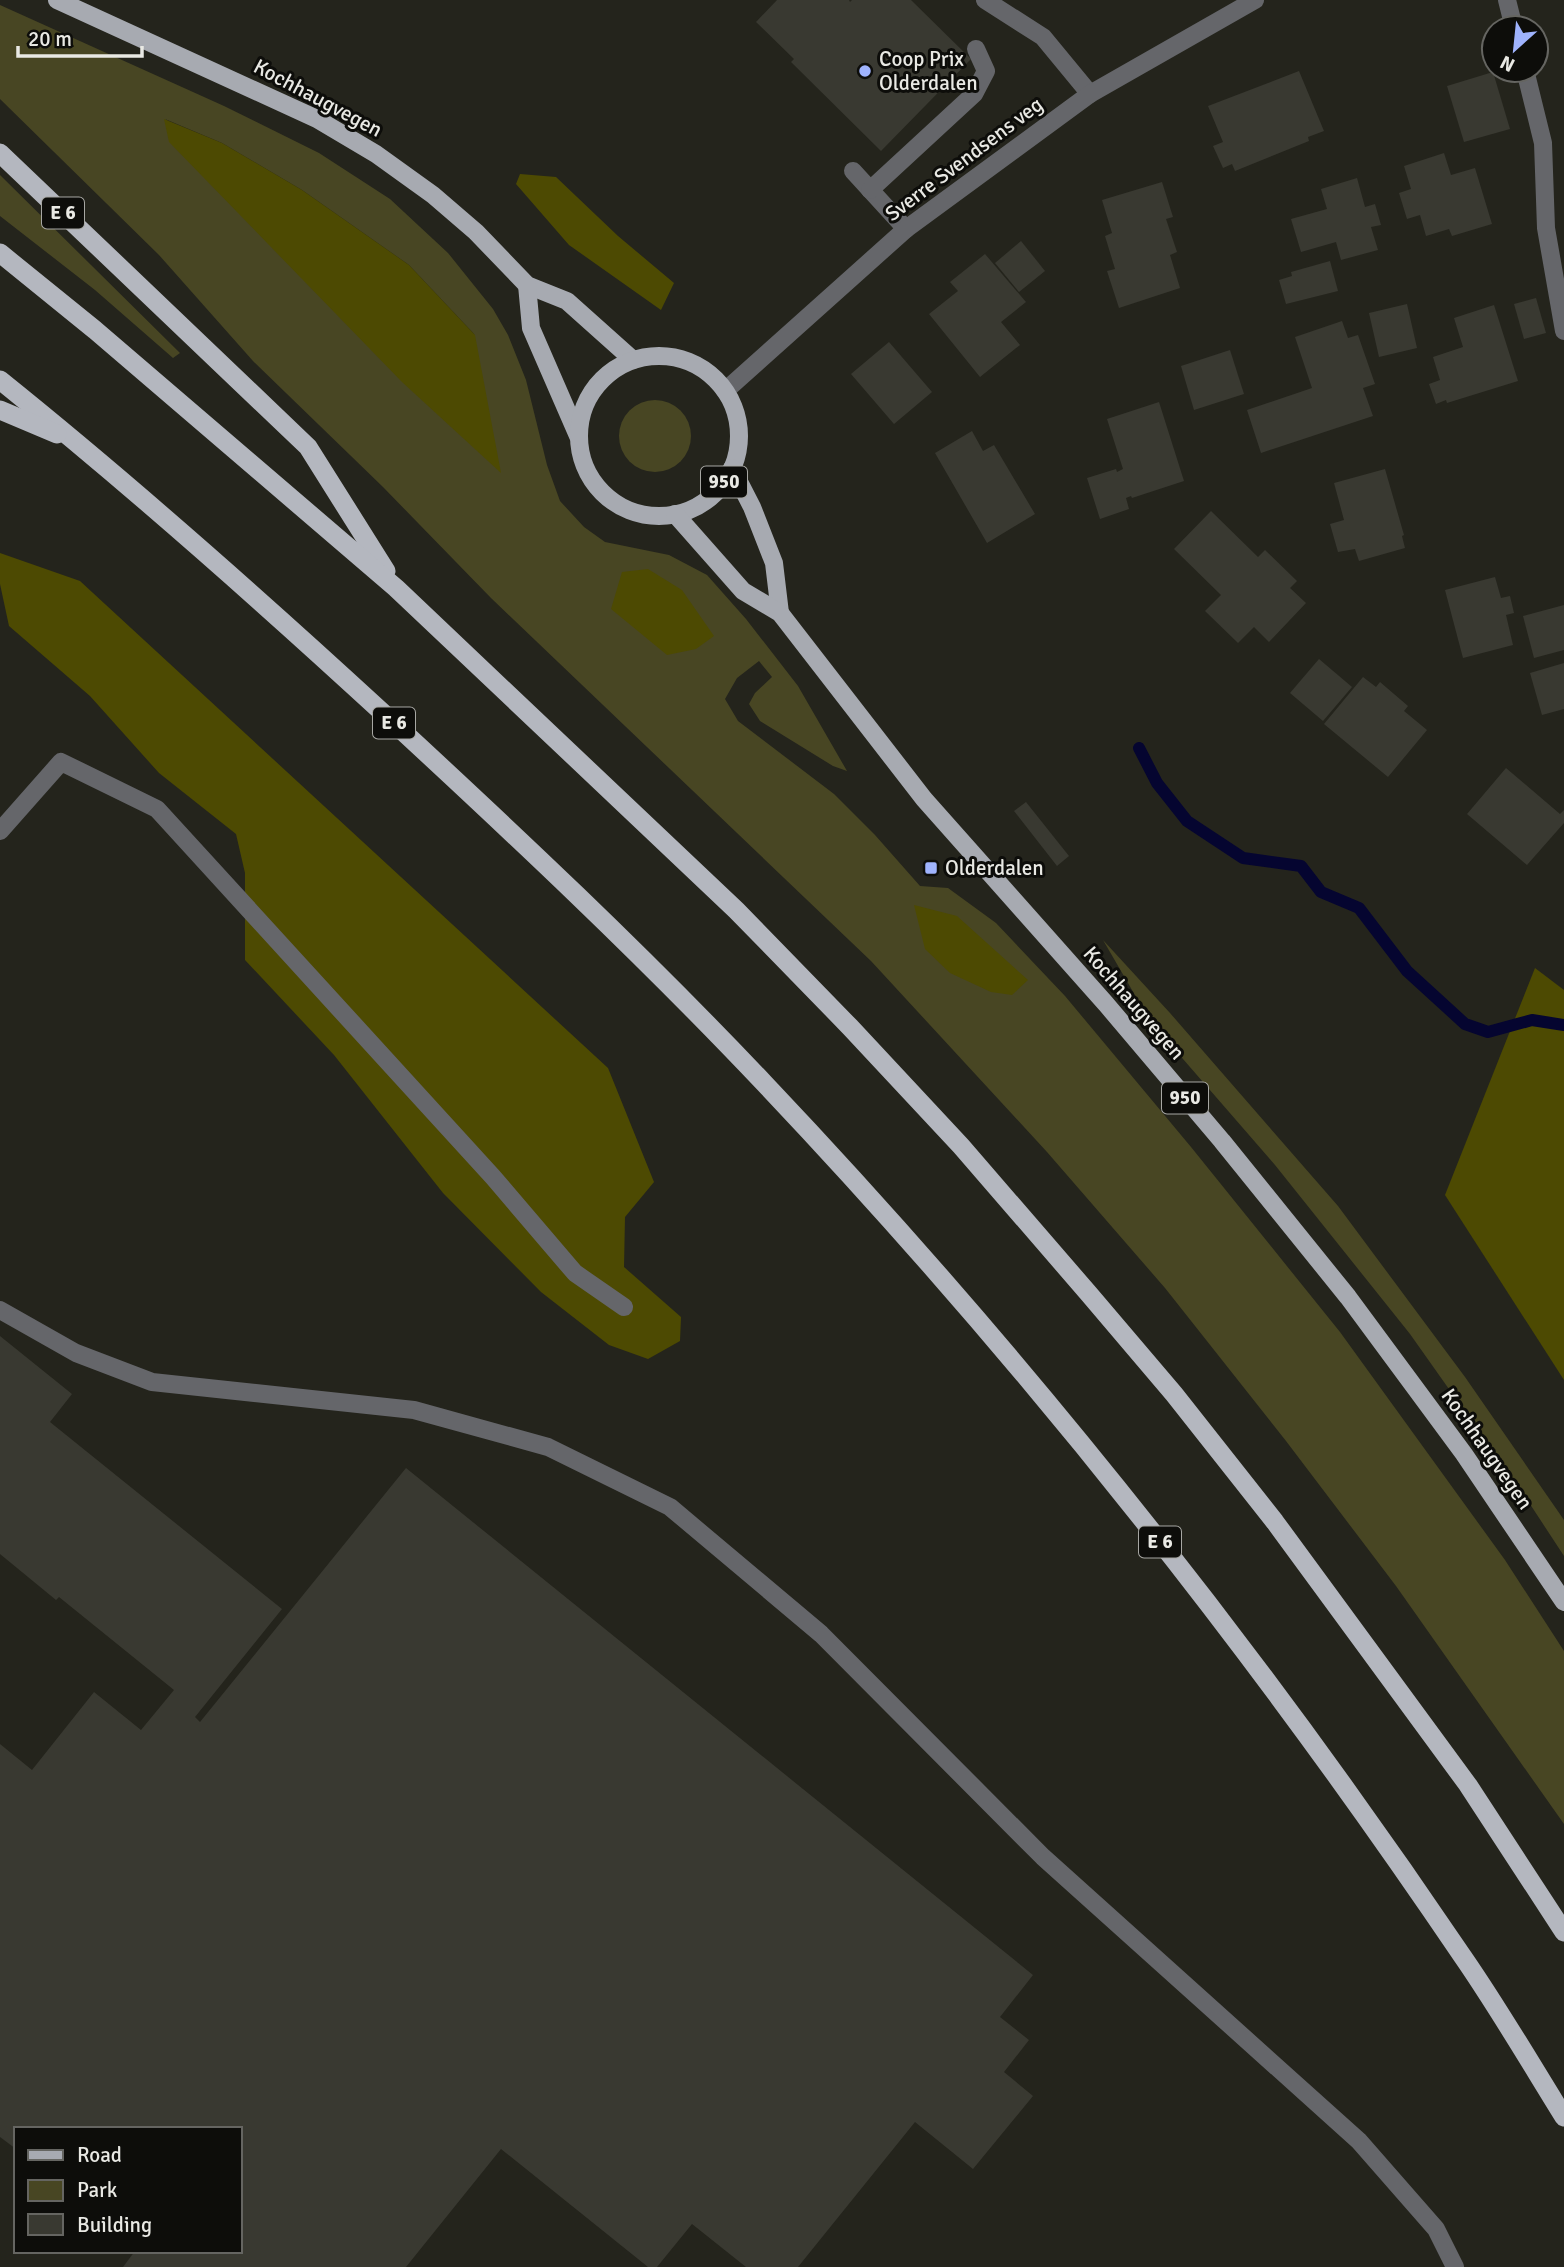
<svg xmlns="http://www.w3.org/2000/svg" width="1564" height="2267" viewBox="0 0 1564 2267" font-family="Signika,sans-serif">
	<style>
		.green { fill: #484623; fill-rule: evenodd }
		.forest { fill: #4d4a02 }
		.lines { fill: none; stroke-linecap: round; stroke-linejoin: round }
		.stream { stroke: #050530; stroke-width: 12 }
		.building { fill: #393931 }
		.service { stroke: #65666a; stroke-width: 18 }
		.minor { stroke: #65666a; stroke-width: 18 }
		.primary { stroke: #a7aab1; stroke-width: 18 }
		.trunk { stroke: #b4b7bf; stroke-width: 19 }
		.poi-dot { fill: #9fb3fd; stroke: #0d0d0a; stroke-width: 2.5 }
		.labels { text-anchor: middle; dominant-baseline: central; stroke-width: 6; stroke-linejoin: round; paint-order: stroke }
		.shield { fill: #0d0d0a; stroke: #a7a7a3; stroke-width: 2 }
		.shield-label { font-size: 19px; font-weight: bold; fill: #e9e9e4 }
		.poi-label { font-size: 21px; fill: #e9e9e4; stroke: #0d0d0a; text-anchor: start }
		.street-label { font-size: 21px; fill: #e9e9e4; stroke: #0d0d0a }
	</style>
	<rect width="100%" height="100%" fill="#24241c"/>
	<g class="green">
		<path d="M 0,5 L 224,106 L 319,153 L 390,199 L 448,253 L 493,309 L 508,335 L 526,380 L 547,465 L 560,501 L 584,527 L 605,542 L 669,555 L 707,575 L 746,619 L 798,686 L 847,771 L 833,766 L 760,721 L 749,704 L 755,693 L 772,677 L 759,661 L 737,678 L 725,699 L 738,721 L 834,794 L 875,835 L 920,886 L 948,888 L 996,923 L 1065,996 L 1191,1147 L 1340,1332 L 1505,1560 L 1564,1651 L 1564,1824 L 1396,1586 L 1286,1441 L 1165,1288 L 1047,1152 L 871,961 L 491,598 L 383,487 L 253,361 L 159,255 L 0,99 ZM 165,119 L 222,143 L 302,190 L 409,265 L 475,335 Z"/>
		<path d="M 0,174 L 0,175 L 180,353 L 173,358 L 95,290 L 0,216 Z"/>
		<circle cx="655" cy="436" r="36"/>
		<path d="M 1103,940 L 1170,1013 L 1338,1206 L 1465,1377 L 1564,1520 L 1564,1556 L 1526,1498 L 1410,1334 L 1275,1165 L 1150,1021 Z"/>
	</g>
	<g class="forest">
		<path d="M 164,119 L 222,143 L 302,190 L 409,265 L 475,335 L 501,473 L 402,382 L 169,142 Z"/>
		<path d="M 520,174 L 556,177 L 618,236 L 674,283 L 661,310 L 569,245 L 516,184 Z"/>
		<path d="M 0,553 L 80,581 L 608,1068 L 654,1182 L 625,1217 L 624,1267 L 681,1317 L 680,1341 L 648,1359 L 609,1345 L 541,1292 L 443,1193 L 334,1055 L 245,960 L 245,873 L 236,834 L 159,773 L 90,696 L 9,626 L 0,584 Z"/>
		<path d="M 648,569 L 682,590 L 714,636 L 696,649 L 667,655 L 611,609 L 622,572 Z"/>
		<path d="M 914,905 L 957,916 L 1028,980 L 1012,995 L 991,992 L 950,973 L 925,949 Z"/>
		<path d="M 1535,968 L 1564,990 L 1564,1380 L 1445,1195 Z"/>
	</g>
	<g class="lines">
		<path class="stream" d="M 1139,748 L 1157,783 L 1187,821 L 1243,858 L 1301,866 L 1321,892 L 1359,908 L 1407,971 L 1465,1024 L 1488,1032 L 1532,1020 L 1564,1025"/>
	</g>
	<g class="building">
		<path d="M 777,0 L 849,0 L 850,2 L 852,0 L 911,0 L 971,59 L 881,151 L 791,62 L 794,59 L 756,22 Z"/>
		<path d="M 1299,71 L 1324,131 L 1308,137 L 1309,141 L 1235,171 L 1232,164 L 1223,168 L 1213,146 L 1223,142 L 1208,106 Z"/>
		<path d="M 1493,72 L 1510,129 L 1464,142 L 1447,86 Z"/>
		<path d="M 1444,153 L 1451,175 L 1475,168 L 1492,224 L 1452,236 L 1449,229 L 1426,236 L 1420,215 L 1407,219 L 1399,193 L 1411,189 L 1404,166 Z"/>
		<path d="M 1357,178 L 1365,207 L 1375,204 L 1381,225 L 1371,227 L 1378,250 L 1341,260 L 1336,242 L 1301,252 L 1291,219 L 1327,209 L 1321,189 Z"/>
		<path d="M 1162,182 L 1173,217 L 1166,219 L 1177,252 L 1170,255 L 1180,288 L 1119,308 L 1107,271 L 1115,269 L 1105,236 L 1112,233 L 1102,200 Z"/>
		<path d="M 1021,241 L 1045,271 L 1019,292 L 995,263 Z"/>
		<path d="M 985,254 L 1026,302 L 1001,322 L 1020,345 L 980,377 L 929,314 L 958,291 L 950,282 Z"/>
		<path d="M 1330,261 L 1338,291 L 1286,304 L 1279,280 L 1292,276 L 1291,272 Z"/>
		<path d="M 1536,298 L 1546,333 L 1524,339 L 1514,304 Z"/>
		<path d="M 1407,304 L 1417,348 L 1379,357 L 1369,313 Z"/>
		<path d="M 1494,305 L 1518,381 L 1447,403 L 1446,400 L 1436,404 L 1429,384 L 1440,380 L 1433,357 L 1463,347 L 1454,318 Z"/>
		<path d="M 1342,321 L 1348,338 L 1358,335 L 1375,384 L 1363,388 L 1373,416 L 1261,453 L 1247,410 L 1312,388 L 1295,337 Z"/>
		<path d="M 889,342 L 932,392 L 894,424 L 851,374 Z"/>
		<path d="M 1230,350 L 1244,394 L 1194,410 L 1181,366 Z"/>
		<path d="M 1159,402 L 1184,481 L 1132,498 L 1131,496 L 1126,498 L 1129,509 L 1100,519 L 1087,478 L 1116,469 L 1117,472 L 1123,469 L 1107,419 Z"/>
		<path d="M 972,431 L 983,451 L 994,445 L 1035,514 L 987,543 L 935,453 Z"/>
		<path d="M 1385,469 L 1404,535 L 1402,536 L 1405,548 L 1359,561 L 1355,549 L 1338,552 L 1330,524 L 1344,520 L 1334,483 Z"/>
		<path d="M 1211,511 L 1258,557 L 1265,550 L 1297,581 L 1290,588 L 1306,603 L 1269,642 L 1254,627 L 1238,643 L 1205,611 L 1221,595 L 1174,549 Z"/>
		<path d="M 1495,577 L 1501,598 L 1510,596 L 1514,613 L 1506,615 L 1513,645 L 1463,658 L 1445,590 Z"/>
		<path d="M 1564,605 L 1564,650 L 1534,658 L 1523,616 Z"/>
		<path d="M 1319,659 L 1352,687 L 1323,721 L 1290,693 Z"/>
		<path d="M 1564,663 L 1564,709 L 1542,715 L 1530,673 Z"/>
		<path d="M 1363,677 L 1376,687 L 1380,682 L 1408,706 L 1404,711 L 1427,730 L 1388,777 L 1324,724 Z"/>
		<path d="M 1506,768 L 1560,814 L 1564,810 L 1564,823 L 1527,865 L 1467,814 Z"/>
		<path d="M 1026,802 L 1069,856 L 1057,866 L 1014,811 Z"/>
		<path d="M 0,1336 L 72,1394 L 50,1422 L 282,1609 L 195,1717 L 200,1722 L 406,1468 L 1033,1975 L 1000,2017 L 1029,2040 L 1004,2072 L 1033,2096 L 973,2169 L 915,2122 L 798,2267 L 746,2267 L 692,2224 L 657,2267 L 648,2267 L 501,2149 L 406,2267 L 123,2267 L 135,2251 L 240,2251 L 240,2129 L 16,2129 L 16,2149 L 0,2137 L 0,1744 L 32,1770 L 94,1692 L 141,1730 L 174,1690 L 59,1597 L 56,1600 L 0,1554 Z"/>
	</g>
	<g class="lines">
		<g class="service">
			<path d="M 853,171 L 906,229"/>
			<path d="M 870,190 L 974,94 L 986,71 L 976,49"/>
			<path d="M 0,831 L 61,762 L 157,809 L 493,1177 L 575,1273 L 624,1307"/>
			<path d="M 0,1310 L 76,1353 L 152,1382 L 414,1410 L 548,1447 L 670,1507 L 821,1634 L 1043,1857 L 1359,2141 L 1436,2229 L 1455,2267"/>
		</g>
		<g class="minor">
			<path d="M 985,0 L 1043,37 L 1090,94"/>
			<path d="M 1507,0 L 1514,28"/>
			<path d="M 1525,70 L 1543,143 L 1546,228 L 1564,331"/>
			<path d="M 725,391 L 906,229 L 1090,94 L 1255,0"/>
		</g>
		<g class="primary">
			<path d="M 57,0 L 317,119 L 376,154 L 433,195 L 476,232 L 527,285 L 567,301 L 633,360"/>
			<path d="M 527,285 L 531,328 L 578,436"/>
			<circle cx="659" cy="436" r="80"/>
			<path d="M 732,468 L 752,507 L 774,563 L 780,613"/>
			<path d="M 675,514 L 743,591 L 780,613 L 924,799 L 1106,1004 L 1222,1141 L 1348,1297 L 1464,1454 L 1564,1602"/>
		</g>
		<g class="trunk">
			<path d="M 0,153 L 308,447 L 386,571"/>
			<path d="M 0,253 L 95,330 L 396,588 L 736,910 L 850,1027 L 961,1146 L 1089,1294 L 1174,1394 L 1275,1522 L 1468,1785 L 1564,1932"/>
			<path d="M 0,380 C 132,486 258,598 383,713 C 513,833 642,954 764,1083 C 1021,1354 1254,1648 1463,1957 C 1499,2009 1531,2064 1564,2117"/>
			<path d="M 0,410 L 57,434"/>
		</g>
	</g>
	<g class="poi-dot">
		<circle cx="865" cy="71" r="7"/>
		<rect x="924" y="861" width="14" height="14" rx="3.5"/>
	</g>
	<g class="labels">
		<g class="shield">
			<rect x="42" y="197.5" width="42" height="31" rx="5"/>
			<rect x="701" y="466.5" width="46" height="31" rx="5"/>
			<rect x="373" y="707.5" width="42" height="31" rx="5"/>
			<rect x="1162" y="1082.5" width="46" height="31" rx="5"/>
			<rect x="1139" y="1526.5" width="42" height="31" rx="5"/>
		</g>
		<g class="shield-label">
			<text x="63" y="213">E 6</text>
			<text x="724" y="482">950</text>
			<text x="394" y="723">E 6</text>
			<text x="1185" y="1098">950</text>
			<text x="1160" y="1542">E 6</text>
		</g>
		<g class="poi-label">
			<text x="879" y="59">Coop Prix<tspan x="879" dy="24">Olderdalen</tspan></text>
			<text x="945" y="868">Olderdalen</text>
		</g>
		<g class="street-label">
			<text transform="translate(318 98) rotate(28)">Kochhaugvegen</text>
			<text transform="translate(964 159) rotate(-37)">Sverre Svendsens veg</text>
			<text transform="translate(1134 1003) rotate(49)">Kochhaugvegen</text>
			<text transform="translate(1487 1449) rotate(55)">Kochhaugvegen</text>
		</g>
	</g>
	<rect x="14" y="2127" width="228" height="126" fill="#0d0d0a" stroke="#656561" stroke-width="2"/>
	<rect x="28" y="2150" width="35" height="10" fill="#a7aab1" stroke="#656561" stroke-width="2"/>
	<text x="77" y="2162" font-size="21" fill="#e9e9e4">Road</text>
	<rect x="28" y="2180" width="35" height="21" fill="#484623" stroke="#656561" stroke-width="2"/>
	<text x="77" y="2197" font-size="21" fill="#e9e9e4">Park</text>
	<rect x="28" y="2214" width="35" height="21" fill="#393931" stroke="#656561" stroke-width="2"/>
	<text x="77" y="2232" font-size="21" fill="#e9e9e4">Building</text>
	<g transform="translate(1515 49) rotate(207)"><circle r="33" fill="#0d0d0a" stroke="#656561" stroke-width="2"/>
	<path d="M0-5L12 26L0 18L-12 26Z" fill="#9fb3fd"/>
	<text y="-10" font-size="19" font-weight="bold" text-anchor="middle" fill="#e9e9e4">N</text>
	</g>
	<path d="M18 46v10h124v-10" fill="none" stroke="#e9e9e4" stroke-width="3.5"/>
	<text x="28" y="46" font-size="21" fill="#e9e9e4" stroke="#0d0d0a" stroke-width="5" paint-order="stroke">20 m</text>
</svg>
